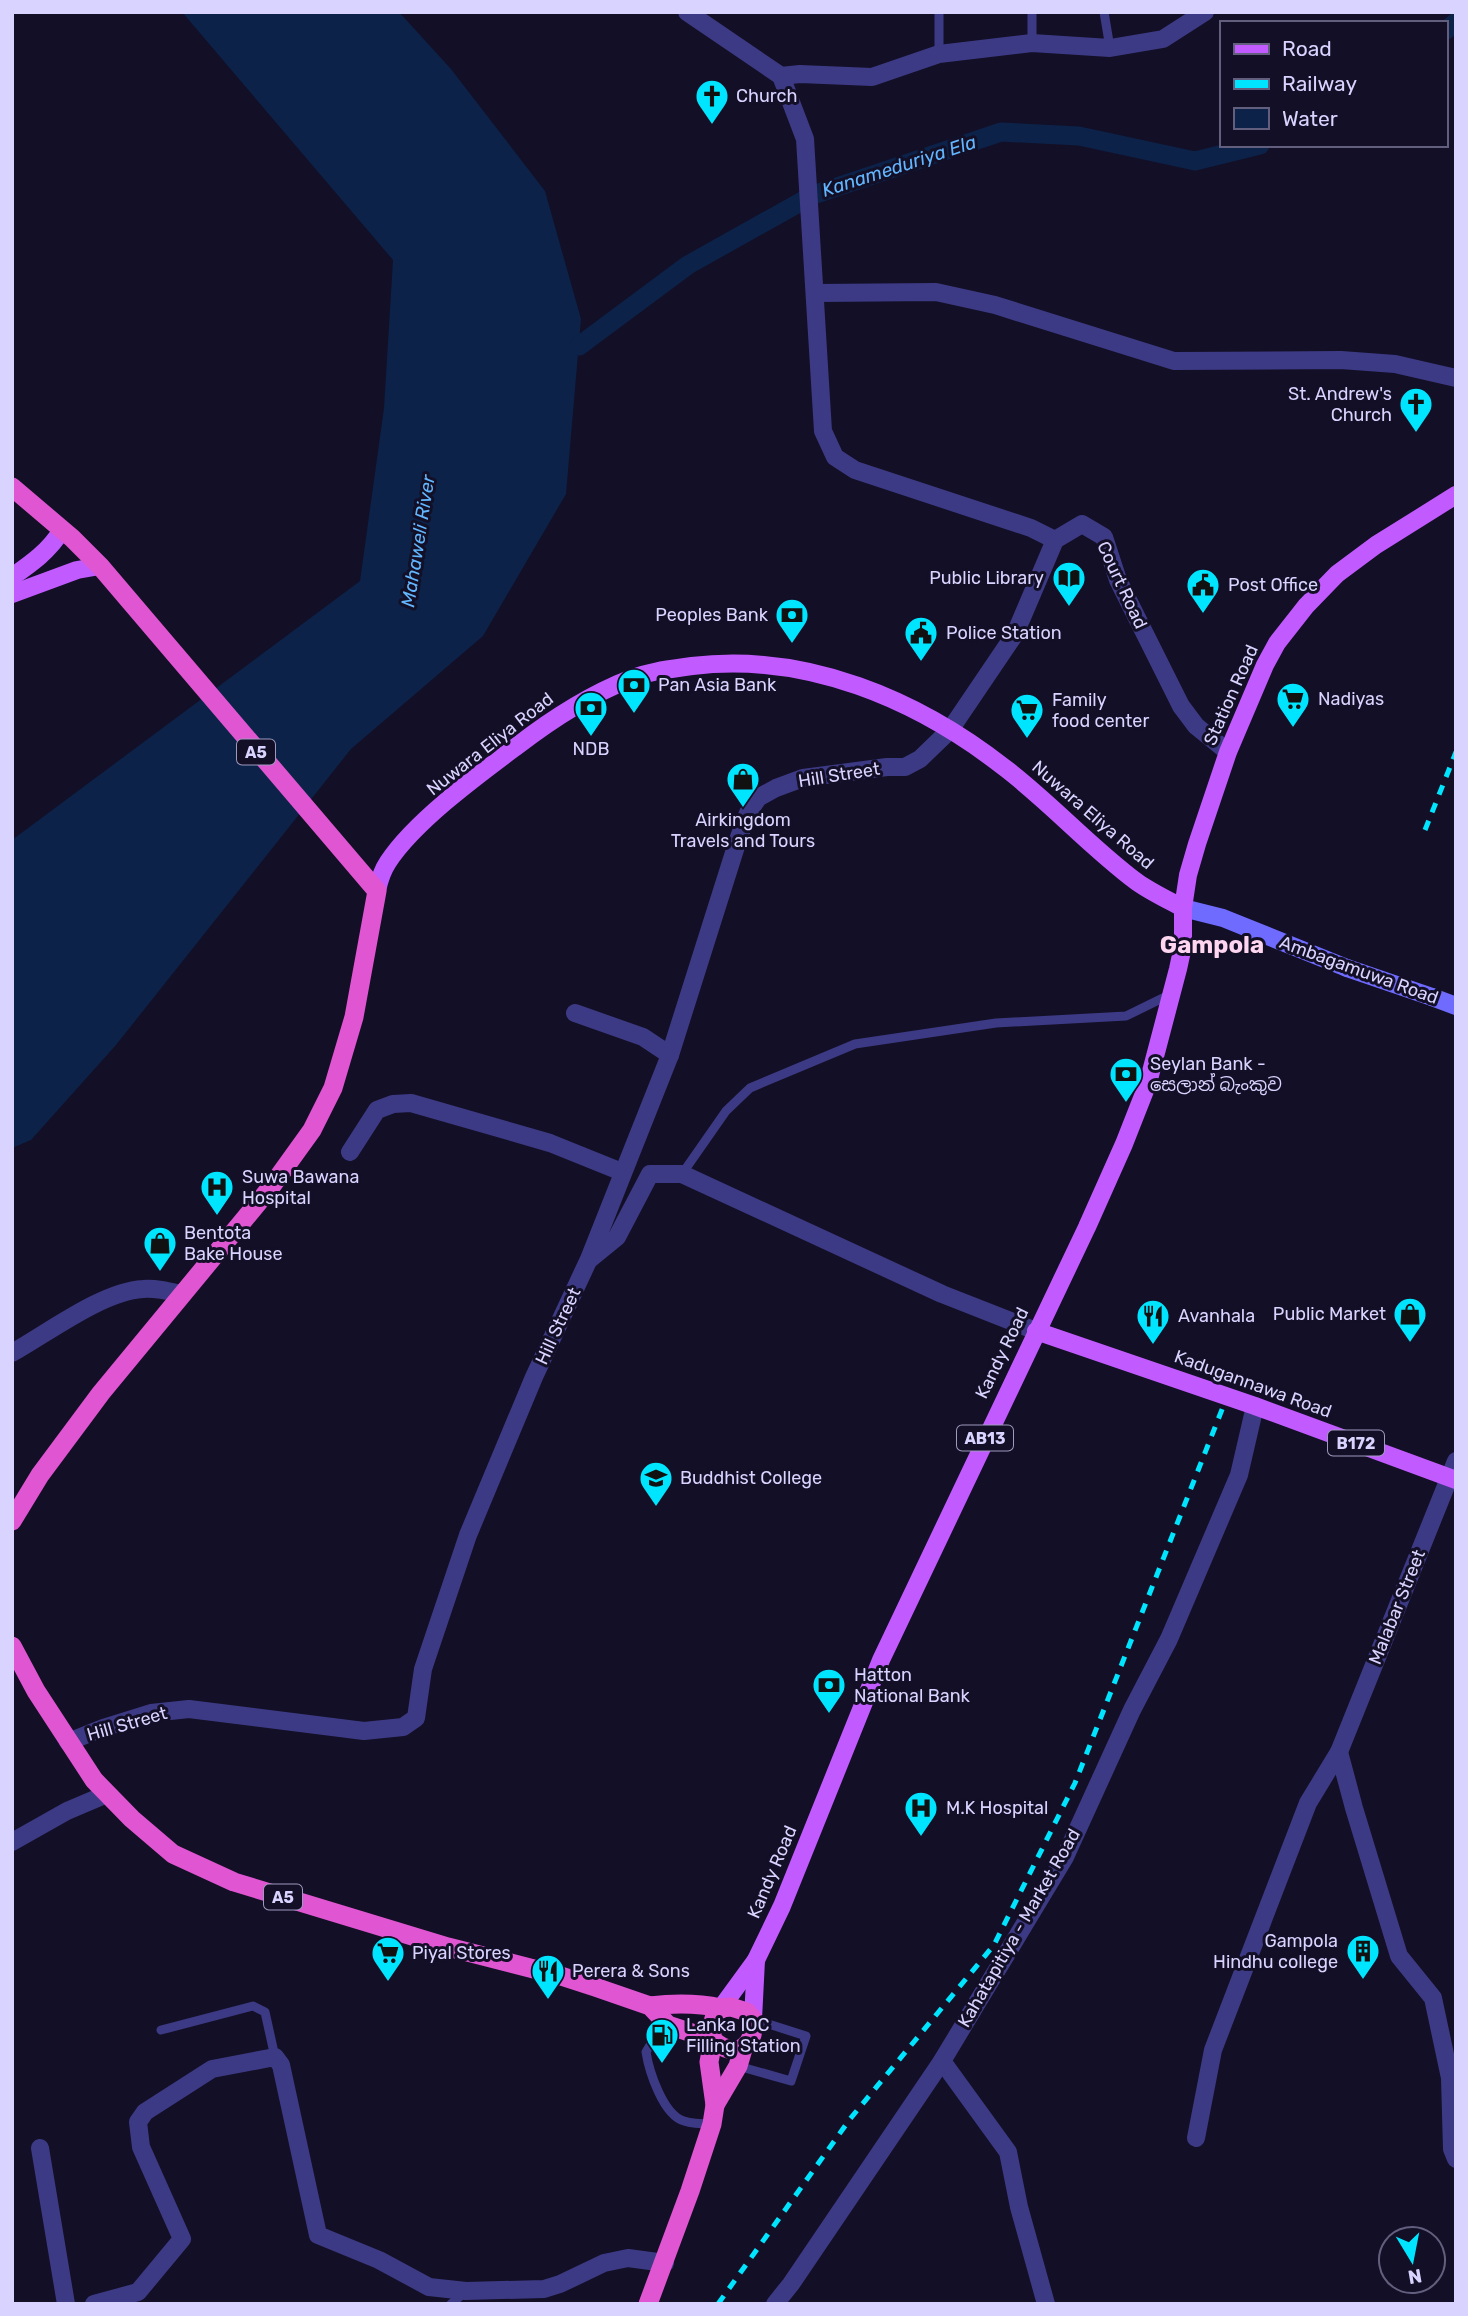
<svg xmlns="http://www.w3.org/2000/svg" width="1468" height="2316" viewBox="0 0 1468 2316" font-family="Rubik,'Noto Sans Sinhala',sans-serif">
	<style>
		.water { fill: #0c2248 }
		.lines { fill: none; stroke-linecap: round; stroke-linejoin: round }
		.canal { stroke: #0c2248; stroke-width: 19 }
		.service { stroke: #3d3a85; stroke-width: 9 }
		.minor { stroke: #3d3a85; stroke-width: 18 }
		.tertiary { stroke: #3d3a85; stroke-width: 18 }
		.secondary { stroke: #6f6bff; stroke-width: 18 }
		.primary { stroke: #c25bff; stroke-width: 18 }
		.trunk { stroke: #e055d1; stroke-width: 19 }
		.rail { stroke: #00e5ff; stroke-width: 5; stroke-dasharray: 10 9; stroke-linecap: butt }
		.secondary-bridge { stroke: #6f6bff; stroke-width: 18 }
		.labels { text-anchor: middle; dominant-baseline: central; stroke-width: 6; stroke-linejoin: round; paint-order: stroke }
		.shield { fill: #130f26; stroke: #9e99be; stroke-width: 2 }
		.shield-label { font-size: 16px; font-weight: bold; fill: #d9d4ff }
		.poi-label { font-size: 18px; fill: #d9d4ff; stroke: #130f26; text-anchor: start }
		.street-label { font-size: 18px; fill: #d9d4ff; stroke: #130f26 }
		.water-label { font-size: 19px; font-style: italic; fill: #62b6ff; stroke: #130f26 }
		.district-label { font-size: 24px; font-weight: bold; fill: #ffd6f0; stroke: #130f26 }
	</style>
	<rect width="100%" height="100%" fill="#130f26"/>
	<path class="water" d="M 182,12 L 399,12 L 451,69 L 545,191 L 581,319 L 566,494 L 483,636 L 351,749 L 116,1045 L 31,1140 L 12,1148 L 12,840 L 360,581 L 384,408 L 393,260 Z"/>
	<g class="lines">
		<g class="canal">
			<path d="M 1445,31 L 1456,22"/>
			<path d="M 579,346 L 688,265 L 813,195 L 1001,132 L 1079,136 L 1195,161 L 1260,145"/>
		</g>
		<g class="service">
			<path d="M 939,12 L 939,54"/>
			<path d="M 1032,12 L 1032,43"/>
			<path d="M 1104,12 L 1110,48"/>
			<path d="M 682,1174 L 726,1111 L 750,1088 L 855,1044 L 996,1023 L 1126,1016 L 1171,994"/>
			<path d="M 668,2025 L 655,2037 L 646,2052 C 649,2071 663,2115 684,2121 C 693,2124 703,2124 712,2124"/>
			<path d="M 161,2030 L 253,2006 L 265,2012 L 275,2057"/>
			<path d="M 738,2066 L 791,2081 L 806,2036 L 753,2019"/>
			<path d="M 451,2304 L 465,2292"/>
		</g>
		<g class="minor">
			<path d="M 781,76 L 800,74 L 872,77 L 939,54 L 1032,43 L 1110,48 L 1163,39 L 1205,12"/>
			<path d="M 816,293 L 936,292 L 995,305 L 1174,361 L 1341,360 L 1395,364 L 1456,378"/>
			<path d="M 575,1013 L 643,1037 L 670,1055"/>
			<path d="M 350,1152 L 377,1110 L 393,1104 L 411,1103 L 550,1143 L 622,1172"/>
			<path d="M 12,1353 C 48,1333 103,1291 143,1289 C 156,1288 168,1291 181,1294"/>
			<path d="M 1339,1752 L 1354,1808 L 1399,1956 L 1433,1998 L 1450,2078 L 1452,2149 L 1456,2159"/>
			<path d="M 12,1842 L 67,1811 L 107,1794"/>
			<path d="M 942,2061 L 1008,2152 L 1019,2207 L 1046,2304"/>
			<path d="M 1196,2138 L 1213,2050 L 1308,1803 L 1339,1752 L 1456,1461"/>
			<path d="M 40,2148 L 66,2304"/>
			<path d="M 94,2304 L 138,2292 L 182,2239 L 141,2147 L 138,2122 L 145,2112 L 212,2069 L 275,2057 L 281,2065 L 318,2235 L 379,2260 L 429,2287 L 466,2291 L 544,2289 L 560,2284 L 604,2263 L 628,2258 L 665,2263"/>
			<path d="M 775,2304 L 791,2284 L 942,2061 L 1065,1857 L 1132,1710 L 1169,1639 L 1239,1475 L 1255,1406"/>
		</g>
		<g class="tertiary">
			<path d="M 687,12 L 781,76 L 805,139 L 823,431 L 835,457 L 855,470 L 1031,528 L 1055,540"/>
			<path d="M 590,1259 L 617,1237 L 650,1174 L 682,1174 L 942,1294 L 1036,1331"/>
			<path d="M 68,1742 L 103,1728 L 151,1713 L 189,1709 L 364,1731 L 403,1727 L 416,1718 L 423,1669 L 468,1535 L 534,1377 L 589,1259 L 670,1055 L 738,840 L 748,813 L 758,798 L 776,788 L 803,778 L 887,767 L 905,767 L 920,759 L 950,730 L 1015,634 L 1055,540 L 1082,524 L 1104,537 L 1118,580 L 1181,706 L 1196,726 L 1228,752"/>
		</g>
		<g class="secondary">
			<path d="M 1183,908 L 1223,918 L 1347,968"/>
			<path d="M 1432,997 L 1456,1006"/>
		</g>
		<g class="primary">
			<path d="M 12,577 C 32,563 49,551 62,530"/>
			<path d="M 12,594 L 77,570 L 100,566"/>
			<path d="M 377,891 C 379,881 382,871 388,862 C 414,822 478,775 517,746 C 552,719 589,695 630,679 C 650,671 671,669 692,666 C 806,652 917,699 1005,768 C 1051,803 1090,847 1137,882 C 1151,892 1168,900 1183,908"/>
			<path d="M 1036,1331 L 1255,1406 L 1456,1480"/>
			<path d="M 721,2008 L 756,1960 L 782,1906 L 881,1660 L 1087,1227 L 1124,1144 L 1148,1083 L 1178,969 L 1183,946 L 1183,908 L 1188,875 L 1197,844 L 1228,752 L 1265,665 L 1277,643 L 1306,606 L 1337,574 L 1376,545 L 1456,495"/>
			<path d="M 753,2019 L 756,1960"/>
		</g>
		<g class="trunk">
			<path d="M 12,487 L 72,538 L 100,566 L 377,891 L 354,1017 L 333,1088 L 312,1130 L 271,1187 L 101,1393 L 40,1475 L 12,1521"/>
			<path d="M 12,1646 L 36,1691 L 94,1780 L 132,1819 L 173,1854 L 234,1882 L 448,1947 L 561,1976 L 595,1987 L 650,2006 L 668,2025 L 713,2040 L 709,2062 L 715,2105 L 712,2124 L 690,2191 L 648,2304"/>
			<path d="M 650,2006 C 675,2003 697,2003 721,2008"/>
			<path d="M 731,2007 L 747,2012 L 753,2019 C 756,2048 735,2060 713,2040 C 710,2027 712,2017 721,2008 Z"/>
			<path d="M 715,2105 L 738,2066 L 743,2049"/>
		</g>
		<g class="rail">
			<path d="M 1425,830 L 1456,752"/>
			<path d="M 718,2304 L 850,2119 L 994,1945 L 1075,1783 L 1223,1407"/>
		</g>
		<path class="secondary-bridge" d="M 1347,968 L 1432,997"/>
	</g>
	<defs>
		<symbol id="church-pin" viewBox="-11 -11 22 30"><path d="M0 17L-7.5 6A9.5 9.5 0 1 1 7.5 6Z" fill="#00e5ff" stroke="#130f26"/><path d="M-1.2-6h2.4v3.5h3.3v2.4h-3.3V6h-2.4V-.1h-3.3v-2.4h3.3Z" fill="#111"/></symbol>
		<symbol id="library-pin" viewBox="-11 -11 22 30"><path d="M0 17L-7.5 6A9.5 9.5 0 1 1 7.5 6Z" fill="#00e5ff" stroke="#130f26"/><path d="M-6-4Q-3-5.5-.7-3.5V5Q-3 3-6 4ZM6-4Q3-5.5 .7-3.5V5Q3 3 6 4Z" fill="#111"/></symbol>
		<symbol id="civic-pin" viewBox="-11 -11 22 30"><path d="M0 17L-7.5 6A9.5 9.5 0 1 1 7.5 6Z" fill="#00e5ff" stroke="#130f26"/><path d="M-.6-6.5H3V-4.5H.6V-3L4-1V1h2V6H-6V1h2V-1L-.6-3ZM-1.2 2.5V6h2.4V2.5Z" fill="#111"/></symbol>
		<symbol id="bank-pin" viewBox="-11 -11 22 30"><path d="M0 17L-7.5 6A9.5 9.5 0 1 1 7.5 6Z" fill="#00e5ff" stroke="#130f26"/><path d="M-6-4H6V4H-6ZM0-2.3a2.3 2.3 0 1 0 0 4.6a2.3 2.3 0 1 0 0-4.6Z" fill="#111"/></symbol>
		<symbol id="supermarket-pin" viewBox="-11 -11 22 30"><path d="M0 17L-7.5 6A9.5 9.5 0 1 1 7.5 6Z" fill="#00e5ff" stroke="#130f26"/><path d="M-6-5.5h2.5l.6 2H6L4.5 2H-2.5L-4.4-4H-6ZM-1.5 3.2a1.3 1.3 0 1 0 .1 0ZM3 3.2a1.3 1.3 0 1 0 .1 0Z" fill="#111"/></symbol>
		<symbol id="shop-pin" viewBox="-11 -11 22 30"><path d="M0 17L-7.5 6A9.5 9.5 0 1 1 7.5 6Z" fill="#00e5ff" stroke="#130f26"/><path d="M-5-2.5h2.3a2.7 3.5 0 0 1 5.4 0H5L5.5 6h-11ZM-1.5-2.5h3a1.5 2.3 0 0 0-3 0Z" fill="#111"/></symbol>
		<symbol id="hospital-pin" viewBox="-11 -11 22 30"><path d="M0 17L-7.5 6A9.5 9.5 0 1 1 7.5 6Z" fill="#00e5ff" stroke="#130f26"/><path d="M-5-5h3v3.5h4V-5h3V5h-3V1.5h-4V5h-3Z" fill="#111"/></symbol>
		<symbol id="restaurant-pin" viewBox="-11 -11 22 30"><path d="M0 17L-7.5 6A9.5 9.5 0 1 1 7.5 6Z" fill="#00e5ff" stroke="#130f26"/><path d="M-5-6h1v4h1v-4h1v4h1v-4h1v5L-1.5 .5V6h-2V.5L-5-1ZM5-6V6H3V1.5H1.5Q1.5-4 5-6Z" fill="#111"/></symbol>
		<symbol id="school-pin" viewBox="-11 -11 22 30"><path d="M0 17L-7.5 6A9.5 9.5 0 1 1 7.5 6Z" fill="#00e5ff" stroke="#130f26"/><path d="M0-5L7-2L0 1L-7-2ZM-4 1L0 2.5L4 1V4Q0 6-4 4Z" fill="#111"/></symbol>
		<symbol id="building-pin" viewBox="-11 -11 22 30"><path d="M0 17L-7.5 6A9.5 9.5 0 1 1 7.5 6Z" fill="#00e5ff" stroke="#130f26"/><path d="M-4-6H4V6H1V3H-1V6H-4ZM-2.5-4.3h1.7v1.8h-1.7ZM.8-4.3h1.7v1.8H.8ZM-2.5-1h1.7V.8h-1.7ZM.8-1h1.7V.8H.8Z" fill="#111"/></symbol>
		<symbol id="fuel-pin" viewBox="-11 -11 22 30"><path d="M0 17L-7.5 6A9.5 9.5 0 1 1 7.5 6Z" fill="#00e5ff" stroke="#130f26"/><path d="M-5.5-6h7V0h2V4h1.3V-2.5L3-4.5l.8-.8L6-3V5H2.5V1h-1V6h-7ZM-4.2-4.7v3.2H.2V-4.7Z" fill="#111"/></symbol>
	</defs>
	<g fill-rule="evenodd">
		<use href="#church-pin" x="693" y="77" width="38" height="52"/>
		<use href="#church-pin" x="1397" y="385" width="38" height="52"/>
		<use href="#library-pin" x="1050" y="559" width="38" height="52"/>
		<use href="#civic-pin" x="1184" y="566" width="38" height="52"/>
		<use href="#bank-pin" x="773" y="596" width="38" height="52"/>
		<use href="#civic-pin" x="902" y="614" width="38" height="52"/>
		<use href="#bank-pin" x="615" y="666" width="38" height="52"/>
		<use href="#supermarket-pin" x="1274" y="680" width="38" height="52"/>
		<use href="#bank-pin" x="572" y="689" width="38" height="52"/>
		<use href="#supermarket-pin" x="1008" y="691" width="38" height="52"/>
		<use href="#shop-pin" x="724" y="760" width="38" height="52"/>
		<use href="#bank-pin" x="1107" y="1055" width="38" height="52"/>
		<use href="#hospital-pin" x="198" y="1168" width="38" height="52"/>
		<use href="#shop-pin" x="141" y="1224" width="38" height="52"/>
		<use href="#shop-pin" x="1391" y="1295" width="38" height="52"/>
		<use href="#restaurant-pin" x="1134" y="1297" width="38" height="52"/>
		<use href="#school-pin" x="637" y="1459" width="38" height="52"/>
		<use href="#bank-pin" x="810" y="1666" width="38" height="52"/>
		<use href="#hospital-pin" x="902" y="1789" width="38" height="52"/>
		<use href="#building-pin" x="1344" y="1932" width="38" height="52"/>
		<use href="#supermarket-pin" x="369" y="1934" width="38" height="52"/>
		<use href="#restaurant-pin" x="529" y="1952" width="38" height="52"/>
		<use href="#fuel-pin" x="643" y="2016" width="38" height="52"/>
	</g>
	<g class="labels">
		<g class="shield">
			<rect x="237" y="739.5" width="38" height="25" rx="5"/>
			<rect x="957" y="1425.5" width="56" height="25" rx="5"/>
			<rect x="1328" y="1430.5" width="56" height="25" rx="5"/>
			<rect x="264" y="1884.5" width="38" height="25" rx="5"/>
		</g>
		<g class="shield-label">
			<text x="256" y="752">A5</text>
			<text x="985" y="1438">AB13</text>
			<text x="1356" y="1443">B172</text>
			<text x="283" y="1897">A5</text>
		</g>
		<g class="poi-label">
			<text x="736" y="96">Church</text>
			<text x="1392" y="394" text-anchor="end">St. Andrew's<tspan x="1392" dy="21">Church</tspan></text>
			<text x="1044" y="578" text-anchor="end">Public Library</text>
			<text x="1228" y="585">Post Office</text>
			<text x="768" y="615" text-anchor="end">Peoples Bank</text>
			<text x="946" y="633">Police Station</text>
			<text x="658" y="685">Pan Asia Bank</text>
			<text x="1318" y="699">Nadiyas</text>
			<text x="1052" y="700">Family<tspan x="1052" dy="21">food center</tspan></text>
			<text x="591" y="749" text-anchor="middle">NDB</text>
			<text x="743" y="820" text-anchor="middle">Airkingdom<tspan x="743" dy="21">Travels and Tours</tspan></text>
			<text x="1150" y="1064">Seylan Bank -<tspan x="1150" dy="21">සෙලාන් බැංකුව</tspan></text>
			<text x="242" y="1177">Suwa Bawana<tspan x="242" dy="21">Hospital</tspan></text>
			<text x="184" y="1233">Bentota<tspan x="184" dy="21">Bake House</tspan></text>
			<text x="1386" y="1314" text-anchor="end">Public Market</text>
			<text x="1178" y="1316">Avanhala</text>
			<text x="680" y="1478">Buddhist College</text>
			<text x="854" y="1675">Hatton<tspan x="854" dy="21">National Bank</tspan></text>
			<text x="946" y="1808">M.K Hospital</text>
			<text x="1338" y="1941" text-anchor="end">Gampola<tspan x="1338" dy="21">Hindhu college</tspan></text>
			<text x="412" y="1953">Piyal Stores</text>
			<text x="572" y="1971">Perera &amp; Sons</text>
			<text x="686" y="2025">Lanka IOC<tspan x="686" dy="21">Filling Station</tspan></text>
		</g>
		<g class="street-label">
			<text transform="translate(1122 585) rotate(65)">Court Road</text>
			<text transform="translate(1231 695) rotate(-66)">Station Road</text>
			<text transform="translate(490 744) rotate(-38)">Nuwara Eliya Road</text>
			<text transform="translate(839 775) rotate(-9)">Hill Street</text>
			<text transform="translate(1093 815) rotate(41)">Nuwara Eliya Road</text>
			<text transform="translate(1359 970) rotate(20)">Ambagamuwa Road</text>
			<text transform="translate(558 1326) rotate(-65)">Hill Street</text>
			<text transform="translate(1002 1353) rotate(-64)">Kandy Road</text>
			<text transform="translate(1253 1384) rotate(20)">Kadugannawa Road</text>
			<text transform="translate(1397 1607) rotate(-68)">Malabar Street</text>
			<text transform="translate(127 1724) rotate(-16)">Hill Street</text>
			<text transform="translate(772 1872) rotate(-67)">Kandy Road</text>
			<text transform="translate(1019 1928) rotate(-60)">Kahatapitiya - Market Road</text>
		</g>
		<g class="water-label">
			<text transform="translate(899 166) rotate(-18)">Kanameduriya Ela</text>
			<text transform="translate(418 541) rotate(-81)">Mahaweli River</text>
		</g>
		<g class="district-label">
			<text x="1212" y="945">Gampola</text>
		</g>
	</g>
	<rect width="1468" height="2316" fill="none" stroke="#d9d4ff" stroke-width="28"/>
	<rect x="1220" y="21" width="228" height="126" fill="#130f26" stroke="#625e7d" stroke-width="2"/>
	<rect x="1234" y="44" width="35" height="10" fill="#c25bff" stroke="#625e7d" stroke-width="2"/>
	<text x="1282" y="56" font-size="21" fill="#d9d4ff">Road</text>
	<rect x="1234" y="79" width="35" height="10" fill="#00e5ff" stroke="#625e7d" stroke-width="2"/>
	<text x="1282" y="91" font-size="21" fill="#d9d4ff">Railway</text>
	<rect x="1234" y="108" width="35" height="21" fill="#0c2248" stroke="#625e7d" stroke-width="2"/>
	<text x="1282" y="126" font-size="21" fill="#d9d4ff">Water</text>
	<g transform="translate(1412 2260) rotate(170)"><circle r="33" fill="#130f26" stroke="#625e7d" stroke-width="2"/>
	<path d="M0-5L12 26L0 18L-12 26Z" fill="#00e5ff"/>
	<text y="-10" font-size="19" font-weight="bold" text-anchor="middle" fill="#d9d4ff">N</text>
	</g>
</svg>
